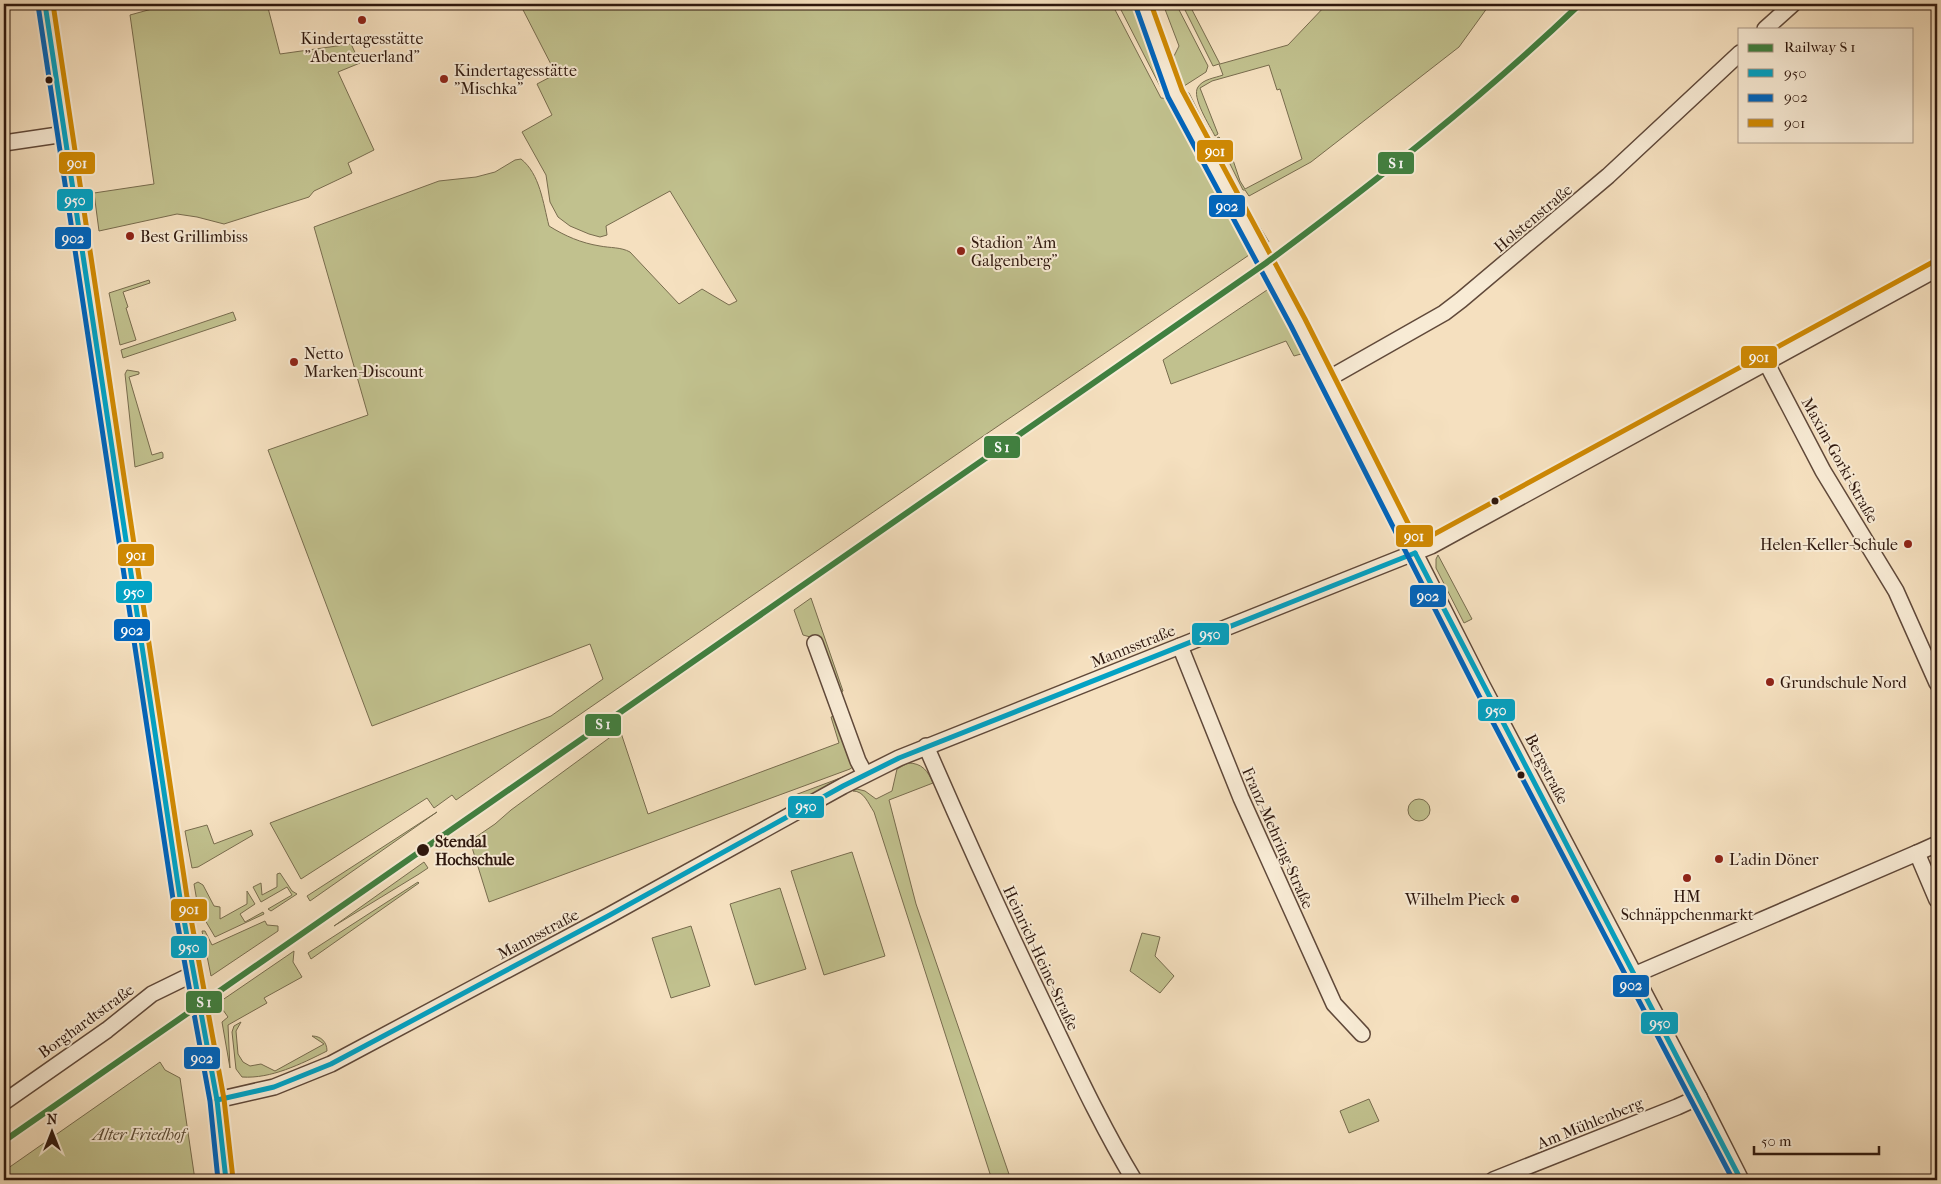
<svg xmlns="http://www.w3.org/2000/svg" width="1941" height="1184" viewBox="0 0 1941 1184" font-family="'IM FELL French Canon',serif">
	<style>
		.green { fill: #c1c18e; stroke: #786c4e }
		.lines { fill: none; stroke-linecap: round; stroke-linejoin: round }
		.minor-casing { stroke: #60493a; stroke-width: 18 }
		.tertiary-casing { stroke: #60493a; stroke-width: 21 }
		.minor { stroke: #f8ebd5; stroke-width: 15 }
		.tertiary { stroke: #f8ebd5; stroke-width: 19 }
		.bus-1-casing { stroke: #f8ebd5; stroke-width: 9 }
		.bus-2-casing { stroke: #f8ebd5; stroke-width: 9 }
		.bus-3-casing { stroke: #f8ebd5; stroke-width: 9 }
		.bus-1 { stroke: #02a2c4; stroke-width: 5 }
		.bus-2 { stroke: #0065bd; stroke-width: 5 }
		.bus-3 { stroke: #cf8903; stroke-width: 5 }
		.rail-1-casing { stroke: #f8ebd5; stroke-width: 10 }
		.rail-1 { stroke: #408040; stroke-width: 6 }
		.poi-dot { fill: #8f2418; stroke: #f8ebd5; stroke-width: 2 }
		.bus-dot { fill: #2e170d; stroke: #f8ebd5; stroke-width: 2 }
		.labels { text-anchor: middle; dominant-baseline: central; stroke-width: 4; stroke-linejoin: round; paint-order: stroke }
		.poi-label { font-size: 16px; fill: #2e170d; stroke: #f8ebd5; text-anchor: start }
		.street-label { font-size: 16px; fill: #2e170d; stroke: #f8ebd5 }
		.stop-label { font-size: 16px; font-weight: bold; fill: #2e170d; stroke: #f8ebd5; text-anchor: start }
		.park-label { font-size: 16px; font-style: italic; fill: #5a4a34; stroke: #f8ebd5 }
		.line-badge { stroke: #f8ebd5; stroke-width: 2 }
		.badge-label { font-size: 14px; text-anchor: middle; font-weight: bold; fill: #fff }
	</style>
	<rect width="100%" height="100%" fill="#f5e0bf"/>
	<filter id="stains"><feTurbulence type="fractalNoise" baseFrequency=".004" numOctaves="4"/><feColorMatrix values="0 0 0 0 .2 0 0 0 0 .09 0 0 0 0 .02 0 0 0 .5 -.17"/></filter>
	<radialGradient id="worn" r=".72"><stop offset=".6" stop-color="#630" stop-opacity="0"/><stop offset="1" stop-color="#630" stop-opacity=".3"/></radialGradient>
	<g class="green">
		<path d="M 170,4 L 267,4 L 280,54 L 351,44 L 360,63 L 338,72 L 374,150 L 348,163 L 352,173 L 314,191 L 309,197 L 224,224 L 197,217 L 177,214 L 99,231 L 94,193 L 154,184 L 130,15 Z"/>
		<path d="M 520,4 L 1112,4 L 1161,98 L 1170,99 L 1216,189 L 1252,253 L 979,439 L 456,800 L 452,795 L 434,808 L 427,798 L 301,879 L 270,823 L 551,716 L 603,679 L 590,644 L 372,726 L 268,450 L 368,415 L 314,227 L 439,181 L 476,177 L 495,172 L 515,160 L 521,159 C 540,174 543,203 549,226 C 565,236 581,243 600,246 C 610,248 621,247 630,252 L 679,304 L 702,289 L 729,305 L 737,301 L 670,191 L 606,226 L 607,235 L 600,237 L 589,234 L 570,226 L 558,217 L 550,202 L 546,175 L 522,132 L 552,115 L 537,84 L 556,74 Z"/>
		<path d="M 1118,4 L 1133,4 C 1148,32 1155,63 1168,92 L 1163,92 Z"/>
		<path d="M 1163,4 L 1176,4 L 1208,66 L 1206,72 L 1181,88 L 1171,62 L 1179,46 Z"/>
		<path d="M 1182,4 L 1189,4 L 1220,64 L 1288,45 L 1327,4 L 1490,4 L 1459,47 L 1311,162 L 1249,196 L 1245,190 L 1243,190 L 1217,138 L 1219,137 L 1229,148 L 1240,181 L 1245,189 L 1302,159 L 1280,89 L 1277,90 L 1269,65 L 1212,81 L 1200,88 L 1218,134 L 1215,136 C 1210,126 1191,97 1198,87 C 1203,79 1215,78 1223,75 L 1219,64 L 1213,66 Z"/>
		<path d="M 1185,91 L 1189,93 L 1241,197 L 1239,198 L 1183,92 Z"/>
		<path d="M 1249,212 L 1252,214 L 1269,242 L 1264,245 L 1249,216 Z"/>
		<path d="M 149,280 L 150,283 L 123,292 L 128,307 L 126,308 L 136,340 L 120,345 L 109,293 Z"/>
		<path d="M 1270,288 L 1302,349 L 1301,354 L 1294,356 L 1286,341 L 1171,384 L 1163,360 Z"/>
		<path d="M 233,312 L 236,320 L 123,358 L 121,350 Z"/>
		<path d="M 127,370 L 139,372 L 139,374 L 129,377 L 152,455 L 162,452 L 163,454 L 163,458 L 135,467 L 125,374 Z"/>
		<path d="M 1438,555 L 1472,619 L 1464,623 L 1436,568 L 1436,559 Z"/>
		<path d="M 811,598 L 843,691 L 838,694 L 814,638 L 803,635 L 794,610 Z"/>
		<path d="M 834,716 L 854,766 L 850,769 L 489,902 L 470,841 L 495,824 L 511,810 L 620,730 L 648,814 L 839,743 L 831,717 Z"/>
		<path d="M 908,763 C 922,763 928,771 933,783 L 889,800 L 916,904 L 1011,1180 L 992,1180 L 874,812 C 868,803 864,791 853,791 L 857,789 L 865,791 L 876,799 L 892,791 L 897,769 Z"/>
		<path d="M 843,777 L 792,807 L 787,798 Z"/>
		<circle cx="1419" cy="810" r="11"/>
		<path d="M 437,812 L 310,901 L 307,896 Z"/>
		<path d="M 207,825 L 214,844 L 251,830 L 253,835 L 198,867 L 192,868 L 185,831 Z"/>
		<path d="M 852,852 L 885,956 L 824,975 L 791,871 Z"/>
		<path d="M 424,862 L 428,868 L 419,874 L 334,926 Z"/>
		<path d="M 280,873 L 292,891 L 297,894 L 271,911 L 268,909 L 292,895 L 287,887 L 261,902 L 253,887 L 261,883 L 262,895 L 277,887 L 277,874 Z"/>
		<path d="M 198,882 L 203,885 L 214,906 L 220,907 L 220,919 L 247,904 L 247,891 L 255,904 L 240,914 L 245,922 L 263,912 L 264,914 L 215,937 L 205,920 L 200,919 L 194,884 Z"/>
		<path d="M 418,882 L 419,883 L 311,959 L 308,953 Z"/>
		<path d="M 780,888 L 806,969 L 755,985 L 730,904 Z"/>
		<path d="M 265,921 L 267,925 L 278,926 L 278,931 L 211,976 L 202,931 L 205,931 L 212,945 Z"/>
		<path d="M 691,926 L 710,986 L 671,998 L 652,938 Z"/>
		<path d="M 1142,933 L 1160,937 L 1155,956 L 1174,976 L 1160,993 L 1130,971 Z"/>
		<path d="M 294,951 L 293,962 L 302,977 L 264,998 L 267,1003 L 228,1025 L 230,1068 L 222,1022 L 228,1017 L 218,1003 Z"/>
		<path d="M 241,1022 L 236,1031 L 238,1054 L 243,1062 L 250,1066 L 261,1064 L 275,1071 L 324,1044 L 312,1036 C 321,1036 327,1042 327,1051 C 301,1064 271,1079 242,1077 L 236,1069 L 232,1032 L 234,1026 Z"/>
		<path d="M 160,1062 L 165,1070 L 180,1078 L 195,1180 L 4,1180 L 4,1171 Z"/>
		<path d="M 1369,1099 L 1379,1121 L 1349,1133 L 1340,1111 Z"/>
	</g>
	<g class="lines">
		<defs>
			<g id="minor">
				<path d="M 1143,4 L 1175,93 L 1298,323 L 1483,687 L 1699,1097 L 1741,1180"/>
				<path d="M 1765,29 L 1793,4"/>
				<path d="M 4,143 L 65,134"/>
				<path d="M 1766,362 L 1823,471 L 1896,591 L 1937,683"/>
				<path d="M 1326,380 L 1444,313 L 1461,300 L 1608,176 L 1740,53"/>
				<path d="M 815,643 L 858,761 L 865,774"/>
				<path d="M 1180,646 L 1241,798 L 1334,1004 L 1362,1034"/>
				<path d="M 926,746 C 965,836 1006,926 1049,1015 C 1076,1071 1102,1127 1134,1180"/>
				<path d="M 1937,844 L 1917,853 L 1937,900"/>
				<path d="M 1634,975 L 1917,853"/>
				<path d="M 217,1100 L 274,1087 L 331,1064 L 608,916 L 843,786 L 899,758 L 1431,546 L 1937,269"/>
				<path d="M 4,1102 L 107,1030 L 152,994 L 193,974"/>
				<path d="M 1493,1180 L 1677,1107 L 1699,1097"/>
			</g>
			<path id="tertiary" d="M 45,4 L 180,898 L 217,1100 L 226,1180"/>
		</defs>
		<use href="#minor" class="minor-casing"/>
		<use href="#tertiary" class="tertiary-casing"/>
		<use href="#minor" class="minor"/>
		<use href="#tertiary" class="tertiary"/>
		<defs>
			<g id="bus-1">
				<path d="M 45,4 L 180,898 L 217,1100 L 226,1180"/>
				<path d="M 1415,553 L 1741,1180"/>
				<path d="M 217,1100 L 274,1087 L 331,1064 L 608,916 L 843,786 L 899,758 L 1415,553"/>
			</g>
			<g id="bus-2">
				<path d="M 38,5 L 173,899 L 210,1101 L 218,1180"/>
				<path d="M 1136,7 L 1168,97 L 1291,326 L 1476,690 L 1733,1180"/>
			</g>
			<g id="bus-3">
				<path d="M 53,4 L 187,897 L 224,1099 L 233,1179"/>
				<path d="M 1151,4 L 1182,90 L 1305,319 L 1418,543 L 1933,262"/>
			</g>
		</defs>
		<use href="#bus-1" class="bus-1-casing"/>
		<use href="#bus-2" class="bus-2-casing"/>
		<use href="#bus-3" class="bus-3-casing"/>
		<use href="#bus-1" class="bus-1"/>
		<use href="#bus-2" class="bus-2"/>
		<use href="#bus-3" class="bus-3"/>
		<defs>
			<path id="rail-1" d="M 4,1141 L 1266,263 C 1375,182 1482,98 1580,4"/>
		</defs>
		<use href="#rail-1" class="rail-1-casing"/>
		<use href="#rail-1" class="rail-1"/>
	</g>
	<g class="poi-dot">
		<circle cx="362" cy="20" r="5"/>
		<circle cx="444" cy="79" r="5"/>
		<circle cx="130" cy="236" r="5"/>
		<circle cx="961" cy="251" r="5"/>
		<circle cx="294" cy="362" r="5"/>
		<circle cx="1908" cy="544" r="5"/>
		<circle cx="1770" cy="682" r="5"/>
		<circle cx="1719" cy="859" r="5"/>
		<circle cx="1687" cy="878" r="5"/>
		<circle cx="1515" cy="899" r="5"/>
	</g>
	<g class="bus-dot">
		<circle cx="49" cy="80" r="4.5"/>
		<circle cx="1495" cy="501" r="4.5"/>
		<circle cx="1521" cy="775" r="4.5"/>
		<circle cx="423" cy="850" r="7"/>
	</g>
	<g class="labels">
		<g class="poi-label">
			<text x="362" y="38" text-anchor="middle">Kindertagesstätte<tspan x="362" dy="18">"Abenteuerland"</tspan></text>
			<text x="454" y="70">Kindertagesstätte<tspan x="454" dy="18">"Mischka"</tspan></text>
			<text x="140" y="236">Best Grillimbiss</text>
			<text x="971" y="242">Stadion "Am<tspan x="971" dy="18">Galgenberg"</tspan></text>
			<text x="304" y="353">Netto<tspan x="304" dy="18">Marken-Discount</tspan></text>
			<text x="1898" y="544" text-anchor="end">Helen-Keller-Schule</text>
			<text x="1780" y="682">Grundschule Nord</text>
			<text x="1729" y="859">L'adin Döner</text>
			<text x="1687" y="896" text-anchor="middle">HM<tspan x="1687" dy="18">Schnäppchenmarkt</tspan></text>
			<text x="1505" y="899" text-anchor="end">Wilhelm Pieck</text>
		</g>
		<g class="street-label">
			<text transform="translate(1533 218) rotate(-40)">Holstenstraße</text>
			<text transform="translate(1840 460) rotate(61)">Maxim-Gorki-Straße</text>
			<text transform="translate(1133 646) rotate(-22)">Mannsstraße</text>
			<text transform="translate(1547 769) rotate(63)">Bergstraße</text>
			<text transform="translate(1278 838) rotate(66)">Franz-Mehring-Straße</text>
			<text transform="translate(538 934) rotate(-28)">Mannsstraße</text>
			<text transform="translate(1041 958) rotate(65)">Heinrich-Heine-Straße</text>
			<text transform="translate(86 1021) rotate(-36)">Borghardtstraße</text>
			<text transform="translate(1590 1123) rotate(-22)">Am Mühlenberg</text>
		</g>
		<g class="stop-label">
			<text x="435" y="841">Stendal<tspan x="435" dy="18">Hochschule</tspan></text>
		</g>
		<g class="park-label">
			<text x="139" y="1134">Alter Friedhof</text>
		</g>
	</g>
	<g class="line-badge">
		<rect x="1196" y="139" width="38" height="24" rx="5" fill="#cf8903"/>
		<rect x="58" y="151" width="38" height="24" rx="5" fill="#cf8903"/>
		<rect x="1377" y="151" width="38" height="24" rx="5" fill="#408040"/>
		<rect x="56" y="188" width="38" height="24" rx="5" fill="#02a2c4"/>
		<rect x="1208" y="194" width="38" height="24" rx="5" fill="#0065bd"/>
		<rect x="54" y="226" width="38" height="24" rx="5" fill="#0065bd"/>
		<rect x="1740" y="345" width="38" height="24" rx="5" fill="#cf8903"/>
		<rect x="983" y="435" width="38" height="24" rx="5" fill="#408040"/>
		<rect x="1395" y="524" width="39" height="24" rx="5" fill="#cf8903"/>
		<rect x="117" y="543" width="38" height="24" rx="5" fill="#cf8903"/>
		<rect x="115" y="580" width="38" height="24" rx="5" fill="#02a2c4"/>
		<rect x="1409" y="584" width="38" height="24" rx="5" fill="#0065bd"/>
		<rect x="113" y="618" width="38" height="24" rx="5" fill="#0065bd"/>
		<rect x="1191" y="622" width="39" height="24" rx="5" fill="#02a2c4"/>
		<rect x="1477" y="698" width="39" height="24" rx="5" fill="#02a2c4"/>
		<rect x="584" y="713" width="38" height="24" rx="5" fill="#408040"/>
		<rect x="787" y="795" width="38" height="24" rx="5" fill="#02a2c4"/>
		<rect x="170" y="898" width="38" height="24" rx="5" fill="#cf8903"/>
		<rect x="170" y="935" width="38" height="24" rx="5" fill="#02a2c4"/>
		<rect x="1612" y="974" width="38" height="24" rx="5" fill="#0065bd"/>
		<rect x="185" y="990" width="38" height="24" rx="5" fill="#408040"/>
		<rect x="1640" y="1011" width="39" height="24" rx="5" fill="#02a2c4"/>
		<rect x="183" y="1046" width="38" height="24" rx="5" fill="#0065bd"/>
	</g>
	<g class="badge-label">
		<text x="1215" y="156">901</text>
		<text x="77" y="168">901</text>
		<text x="1396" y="168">S 1</text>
		<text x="75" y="205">950</text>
		<text x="1227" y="211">902</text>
		<text x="73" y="243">902</text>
		<text x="1759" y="362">901</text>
		<text x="1002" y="452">S 1</text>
		<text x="1414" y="541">901</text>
		<text x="136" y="560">901</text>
		<text x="134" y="597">950</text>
		<text x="1428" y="601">902</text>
		<text x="132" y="635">902</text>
		<text x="1210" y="639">950</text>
		<text x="1496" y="715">950</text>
		<text x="603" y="729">S 1</text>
		<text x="806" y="811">950</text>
		<text x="189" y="914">901</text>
		<text x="189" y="952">950</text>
		<text x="1631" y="990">902</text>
		<text x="204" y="1007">S 1</text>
		<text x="1660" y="1028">950</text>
		<text x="202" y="1063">902</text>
	</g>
	<rect width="1941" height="1184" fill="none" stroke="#f5e0bf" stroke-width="20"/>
	<rect x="5" y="5" width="1931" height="1174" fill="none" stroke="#2e170d" stroke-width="2.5"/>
	<rect x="10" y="10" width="1921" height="1164" fill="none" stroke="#2e170d"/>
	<rect x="1738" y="28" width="175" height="115" fill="#f8ebd5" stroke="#a79685"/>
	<rect x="1748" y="44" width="25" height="8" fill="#408040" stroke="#a79685"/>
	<text x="1784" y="52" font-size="15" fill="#2e170d">Railway S 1</text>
	<rect x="1748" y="69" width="25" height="8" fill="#02a2c4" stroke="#a79685"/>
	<text x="1784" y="78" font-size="15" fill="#2e170d">950</text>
	<rect x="1748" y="94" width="25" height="8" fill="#0065bd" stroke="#a79685"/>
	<text x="1784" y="102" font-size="15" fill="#2e170d">902</text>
	<rect x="1748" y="119" width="25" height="8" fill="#cf8903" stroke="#a79685"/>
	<text x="1784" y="128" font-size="15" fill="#2e170d">901</text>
	<g transform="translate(52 1132)" stroke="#f8ebd5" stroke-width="4" paint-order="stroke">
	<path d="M0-4L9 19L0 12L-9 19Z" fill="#2e170d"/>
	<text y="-8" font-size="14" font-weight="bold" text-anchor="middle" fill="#2e170d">N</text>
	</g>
	<path d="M1754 1146v8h125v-8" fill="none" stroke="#2e170d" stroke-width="2.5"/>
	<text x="1761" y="1146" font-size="15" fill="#2e170d" stroke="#f8ebd5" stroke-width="4" paint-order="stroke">50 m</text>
	<rect width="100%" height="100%" filter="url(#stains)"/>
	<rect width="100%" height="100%" fill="url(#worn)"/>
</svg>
